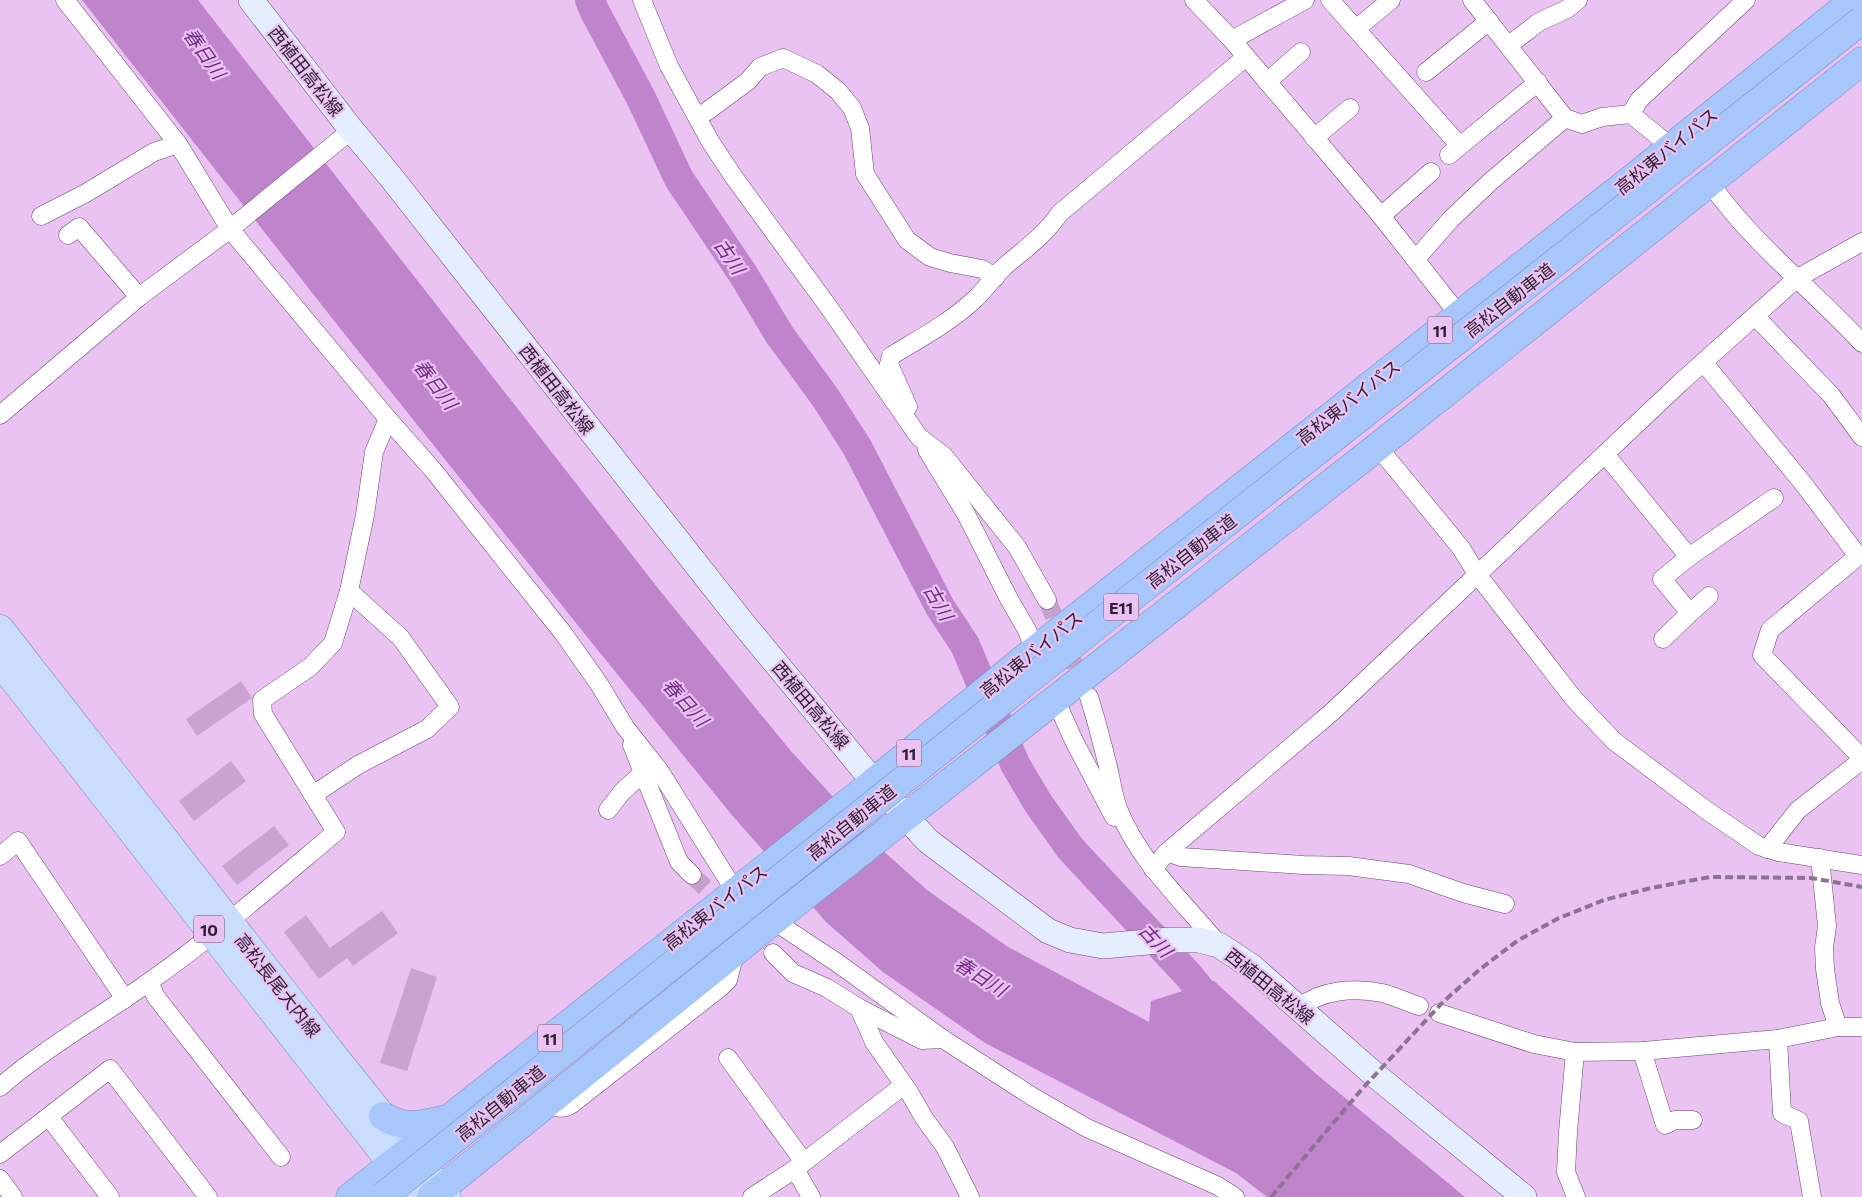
<svg xmlns="http://www.w3.org/2000/svg" width="1862" height="1197" viewBox="0 0 1862 1197" font-family="Commissioner,'Noto Sans JP',sans-serif">
	<style>
		.water { fill: #bf84cc }
		.lines { fill: none; stroke-linecap: round; stroke-linejoin: round }
		.river { stroke: #bf84cc; stroke-width: 30 }
		.building { fill: #c9a3d1 }
		.street-tunnel { stroke: #c4a2cc; stroke-width: 18; stroke-dasharray: 18 9; stroke-linecap: butt }
		.street-casing { stroke: #67466f; stroke-width: 19 }
		.secondary-casing { stroke: #67466f; stroke-width: 26 }
		.primary-casing { stroke: #7c8bb3; stroke-width: 29 }
		.highway-casing { stroke: #7c8bb3; stroke-width: 29 }
		.street { stroke: #fff; stroke-width: 18 }
		.secondary { stroke: #e5eefe; stroke-width: 25 }
		.primary { stroke: #caddfc; stroke-width: 28 }
		.highway { stroke: #a7c6fa; stroke-width: 28 }
		.rail { stroke: #8e7294; stroke-width: 4; stroke-dasharray: 8 4; stroke-linecap: butt }
		.highway-bridge-casing { stroke: #7c8bb3; stroke-width: 29; stroke-linecap: butt }
		.highway-bridge { stroke: #a7c6fa; stroke-width: 28 }
		.labels { text-anchor: middle; dominant-baseline: central; stroke-width: 4.5; stroke-linejoin: round; paint-order: stroke }
		.shield { fill: #eac3f3; stroke: #66506a; stroke-width: 1 }
		.shield-label { font-size: 16px; font-weight: bold; fill: #2d1e30 }
		.street-label { font-size: 18px; fill: #2d1e30; stroke: #eac3f3 }
		.water-label { font-size: 19px; font-style: italic; fill: #712a80; stroke: #eac3f3 }
	</style>
	<rect width="100%" height="100%" fill="#eac3f3"/>
	<path class="water" d="M 82,0 L 198,0 L 661,592 L 790,750 L 881,849 L 927,890 L 1008,947 L 1149,1022 L 1151,1001 L 1214,981 L 1315,1073 L 1465,1197 L 1267,1197 L 1236,1173 L 985,1043 L 883,972 L 826,922 L 731,814 L 596,648 L 339,327 Z"/>
	<g class="lines">
		<path class="river" d="M 590,0 L 594,10 L 641,98 L 679,179 L 743,274 L 779,334 L 825,397 L 857,447 L 940,607 L 965,645 L 1015,764 L 1038,803 L 1070,848 L 1190,977 L 1223,1019"/>
	</g>
	<g class="building">
		<path d="M 241,681 L 252,698 L 197,736 L 186,719 Z"/>
		<path d="M 231,761 L 246,781 L 194,821 L 179,801 Z"/>
		<path d="M 274,826 L 289,845 L 237,885 L 222,866 Z"/>
		<path d="M 382,911 L 398,933 L 353,966 L 347,958 L 319,979 L 284,932 L 306,915 L 330,948 Z"/>
		<path d="M 411,968 L 437,977 L 407,1071 L 380,1063 Z"/>
	</g>
	<g class="lines">
		<g class="street-tunnel">
			<path d="M 1047,600 L 1084,687"/>
			<path d="M 692,875 L 773,953"/>
		</g>
		<defs>
			<g id="street">
				<path d="M 65,0 L 178,144 L 230,229 L 388,419 L 433,470 L 563,633 L 599,684 L 625,727 L 659,770 L 735,891"/>
				<path d="M 642,0 L 669,66 L 710,141 L 733,176 L 830,309 L 919,437 L 944,456 L 1017,547 L 1047,600"/>
				<path d="M 1194,0 L 1232,40 L 1381,216 L 1459,315"/>
				<path d="M 1330,0 L 1460,146"/>
				<path d="M 1472,0 L 1565,118 L 1582,124 L 1602,117 L 1631,114 L 1671,147"/>
				<path d="M 1357,28 L 1391,0"/>
				<path d="M 1232,40 L 1305,0"/>
				<path d="M 1509,45 L 1539,22 L 1567,9 L 1578,0"/>
				<path d="M 1426,72 L 1489,21"/>
				<path d="M 1267,82 L 1301,52"/>
				<path d="M 706,112 L 748,81 L 760,67 L 783,58 L 817,74 L 838,91 L 852,108 L 860,128 L 865,174 L 907,240 L 930,257 L 950,263 L 982,269 L 995,278"/>
				<path d="M 1631,114 L 1639,100 L 1746,0"/>
				<path d="M 1314,138 L 1350,108"/>
				<path d="M 1449,155 L 1538,82"/>
				<path d="M 1710,183 C 1752,243 1812,289 1862,343"/>
				<path d="M 41,216 L 86,193 L 154,152 L 178,144"/>
				<path d="M 1381,216 L 1431,172"/>
				<path d="M 68,235 L 79,227 L 139,297"/>
				<path d="M 1416,259 L 1451,219 L 1490,182 L 1565,118"/>
				<path d="M 1755,316 L 1831,395 L 1862,437"/>
				<path d="M 1703,362 L 1802,482 L 1858,556 L 1770,630 L 1762,655 L 1862,758"/>
				<path d="M 908,407 L 889,364 L 891,356 C 919,339 949,323 974,300 C 985,290 994,276 1005,266 C 1025,249 1045,235 1060,213 L 1246,57"/>
				<path d="M 0,415 L 139,297 L 230,229 L 343,137 L 350,128"/>
				<path d="M 1376,448 L 1387,458 L 1461,548 L 1477,574 L 1574,699 L 1614,741 L 1706,810 L 1759,846 L 1778,852 L 1862,865"/>
				<path d="M 927,450 L 966,514 L 1009,599 L 1027,630 L 1034,650"/>
				<path d="M 1605,454 L 1689,557 L 1774,498"/>
				<path d="M 1690,613 L 1709,596"/>
				<path d="M 1663,639 L 1690,613 L 1662,579 L 1689,557"/>
				<path d="M 1089,697 C 1097,722 1103,746 1109,771 C 1112,784 1114,799 1119,811 C 1141,864 1184,902 1219,945"/>
				<path d="M 1055,699 L 1074,741 L 1114,817"/>
				<path d="M 632,745 L 679,862 L 692,875"/>
				<path d="M 313,795 L 358,765 L 427,729 L 450,707 L 401,638 L 349,591"/>
				<path d="M 608,810 L 622,792 L 643,773"/>
				<path d="M 1767,849 L 1798,810 L 1862,760"/>
				<path d="M 1167,852 L 1181,857 L 1303,865 L 1348,866 L 1409,874 L 1463,893 L 1505,904"/>
				<path d="M 0,856 L 18,841 L 125,999"/>
				<path d="M 1820,858 L 1827,926 L 1824,948 L 1825,969 L 1830,1003 L 1838,1027 L 1862,1027"/>
				<path d="M 1153,869 L 1167,852 L 1332,712 L 1680,383 L 1796,279 L 1862,242"/>
				<path d="M 774,921 L 836,962 L 943,1039 L 1033,1097 L 1087,1128 L 1218,1186 L 1235,1197"/>
				<path d="M 773,953 L 793,973 L 827,988 L 859,1008 L 922,1040 L 943,1039"/>
				<path d="M 149,982 L 156,997 L 281,1157"/>
				<path d="M 859,1008 L 874,1042 L 909,1092 L 924,1118 L 945,1147 L 970,1197"/>
				<path d="M 1299,1008 C 1321,990 1354,987 1382,993 C 1394,996 1407,1002 1419,1006"/>
				<path d="M 1439,1013 L 1534,1044 L 1575,1052 L 1568,1132 L 1566,1172 L 1576,1197"/>
				<path d="M 1778,1039 L 1782,1113 L 1799,1121 L 1812,1197"/>
				<path d="M 1642,1051 L 1665,1125 L 1675,1120 L 1693,1120"/>
				<path d="M 1575,1052 L 1643,1051 L 1778,1039 L 1838,1027"/>
				<path d="M 728,1058 L 804,1162"/>
				<path d="M 0,1087 C 46,1047 100,1017 149,982 C 214,936 275,883 336,832 L 263,714 L 262,700 L 310,667 L 333,643 L 349,591 L 365,515 L 374,452 L 388,419"/>
				<path d="M 547,1104 C 557,1108 563,1110 572,1104 L 721,987 L 728,980 L 735,953"/>
				<path d="M 49,1117 L 110,1197"/>
				<path d="M 0,1154 L 110,1069 L 208,1197"/>
				<path d="M 0,1179 L 13,1197"/>
				<path d="M 752,1197 L 795,1169"/>
				<path d="M 811,1197 L 795,1169 L 904,1085"/>
			</g>
			<path id="secondary" d="M 251,0 L 350,128 L 390,176 L 741,621 L 874,782 L 928,841 L 1048,931 L 1070,940 L 1103,946 L 1170,940 L 1199,940 L 1219,945 L 1252,967 L 1375,1075 L 1524,1197"/>
			<g id="primary">
				<path d="M 0,629 L 337,1060 L 447,1197"/>
				<path d="M 0,662 L 418,1197"/>
			</g>
			<g id="highway">
				<path d="M 383,1116 C 406,1130 421,1125 446,1119"/>
				<path d="M 350,1197 L 859,794 L 1025,658 L 1638,174 L 1854,0"/>
				<path d="M 431,1197 L 783,913 L 1376,448 L 1862,61"/>
			</g>
		</defs>
		<use href="#street" class="street-casing"/>
		<use href="#secondary" class="secondary-casing"/>
		<use href="#primary" class="primary-casing"/>
		<use href="#highway" class="highway-casing"/>
		<use href="#street" class="street"/>
		<use href="#secondary" class="secondary"/>
		<use href="#primary" class="primary"/>
		<use href="#highway" class="highway"/>
		<path class="rail" d="M 1271,1197 L 1362,1089 L 1443,1002 L 1479,970 L 1517,941 L 1559,918 L 1604,900 L 1651,888 L 1710,877 L 1811,878 L 1862,887"/>
		<defs>
			<path id="highway-bridge" d="M 382,1197 L 1116,610 L 1862,20"/>
		</defs>
		<use href="#highway-bridge" class="highway-bridge-casing"/>
		<use href="#highway-bridge" class="highway-bridge"/>
	</g>
	<g class="labels">
		<g class="shield">
			<rect x="1427.5" y="316.5" width="25" height="27" rx="4"/>
			<rect x="1103.5" y="593.5" width="35" height="27" rx="4"/>
			<rect x="896.5" y="739.5" width="25" height="27" rx="4"/>
			<rect x="194" y="915.5" width="30" height="27" rx="4"/>
			<rect x="537.5" y="1024.5" width="25" height="27" rx="4"/>
		</g>
		<g class="shield-label">
			<text x="1440" y="330">11</text>
			<text x="1121" y="607">E11</text>
			<text x="909" y="753">11</text>
			<text x="209" y="929">10</text>
			<text x="550" y="1038">11</text>
		</g>
		<g class="street-label">
			<text transform="translate(306 71) rotate(52)">西植田高松線</text>
			<text transform="translate(1666 151) rotate(-39)">高松東バイパス</text>
			<text transform="translate(1509 300) rotate(-38)">高松自動車道</text>
			<text transform="translate(557 389) rotate(52)">西植田高松線</text>
			<text transform="translate(1348 402) rotate(-38)">高松東バイパス</text>
			<text transform="translate(1191 551) rotate(-38)">高松自動車道</text>
			<text transform="translate(1031 654) rotate(-39)">高松東バイパス</text>
			<text transform="translate(811 705) rotate(50)">西植田高松線</text>
			<text transform="translate(851 822) rotate(-39)">高松自動車道</text>
			<text transform="translate(715 907) rotate(-38)">高松東バイパス</text>
			<text transform="translate(278 985) rotate(52)">高松長尾大内線</text>
			<text transform="translate(1270 986) rotate(39)">西植田高松線</text>
			<text transform="translate(500 1103) rotate(-39)">高松自動車道</text>
		</g>
		<g class="water-label">
			<text transform="translate(205 53) rotate(55)">春日川</text>
			<text transform="translate(730 256) rotate(56)">古川</text>
			<text transform="translate(436 384) rotate(53)">春日川</text>
			<text transform="translate(939 602) rotate(60)">古川</text>
			<text transform="translate(686 702) rotate(48)">春日川</text>
			<text transform="translate(1156 940) rotate(47)">古川</text>
			<text transform="translate(981 976) rotate(32)">春日川</text>
		</g>
	</g>
</svg>
